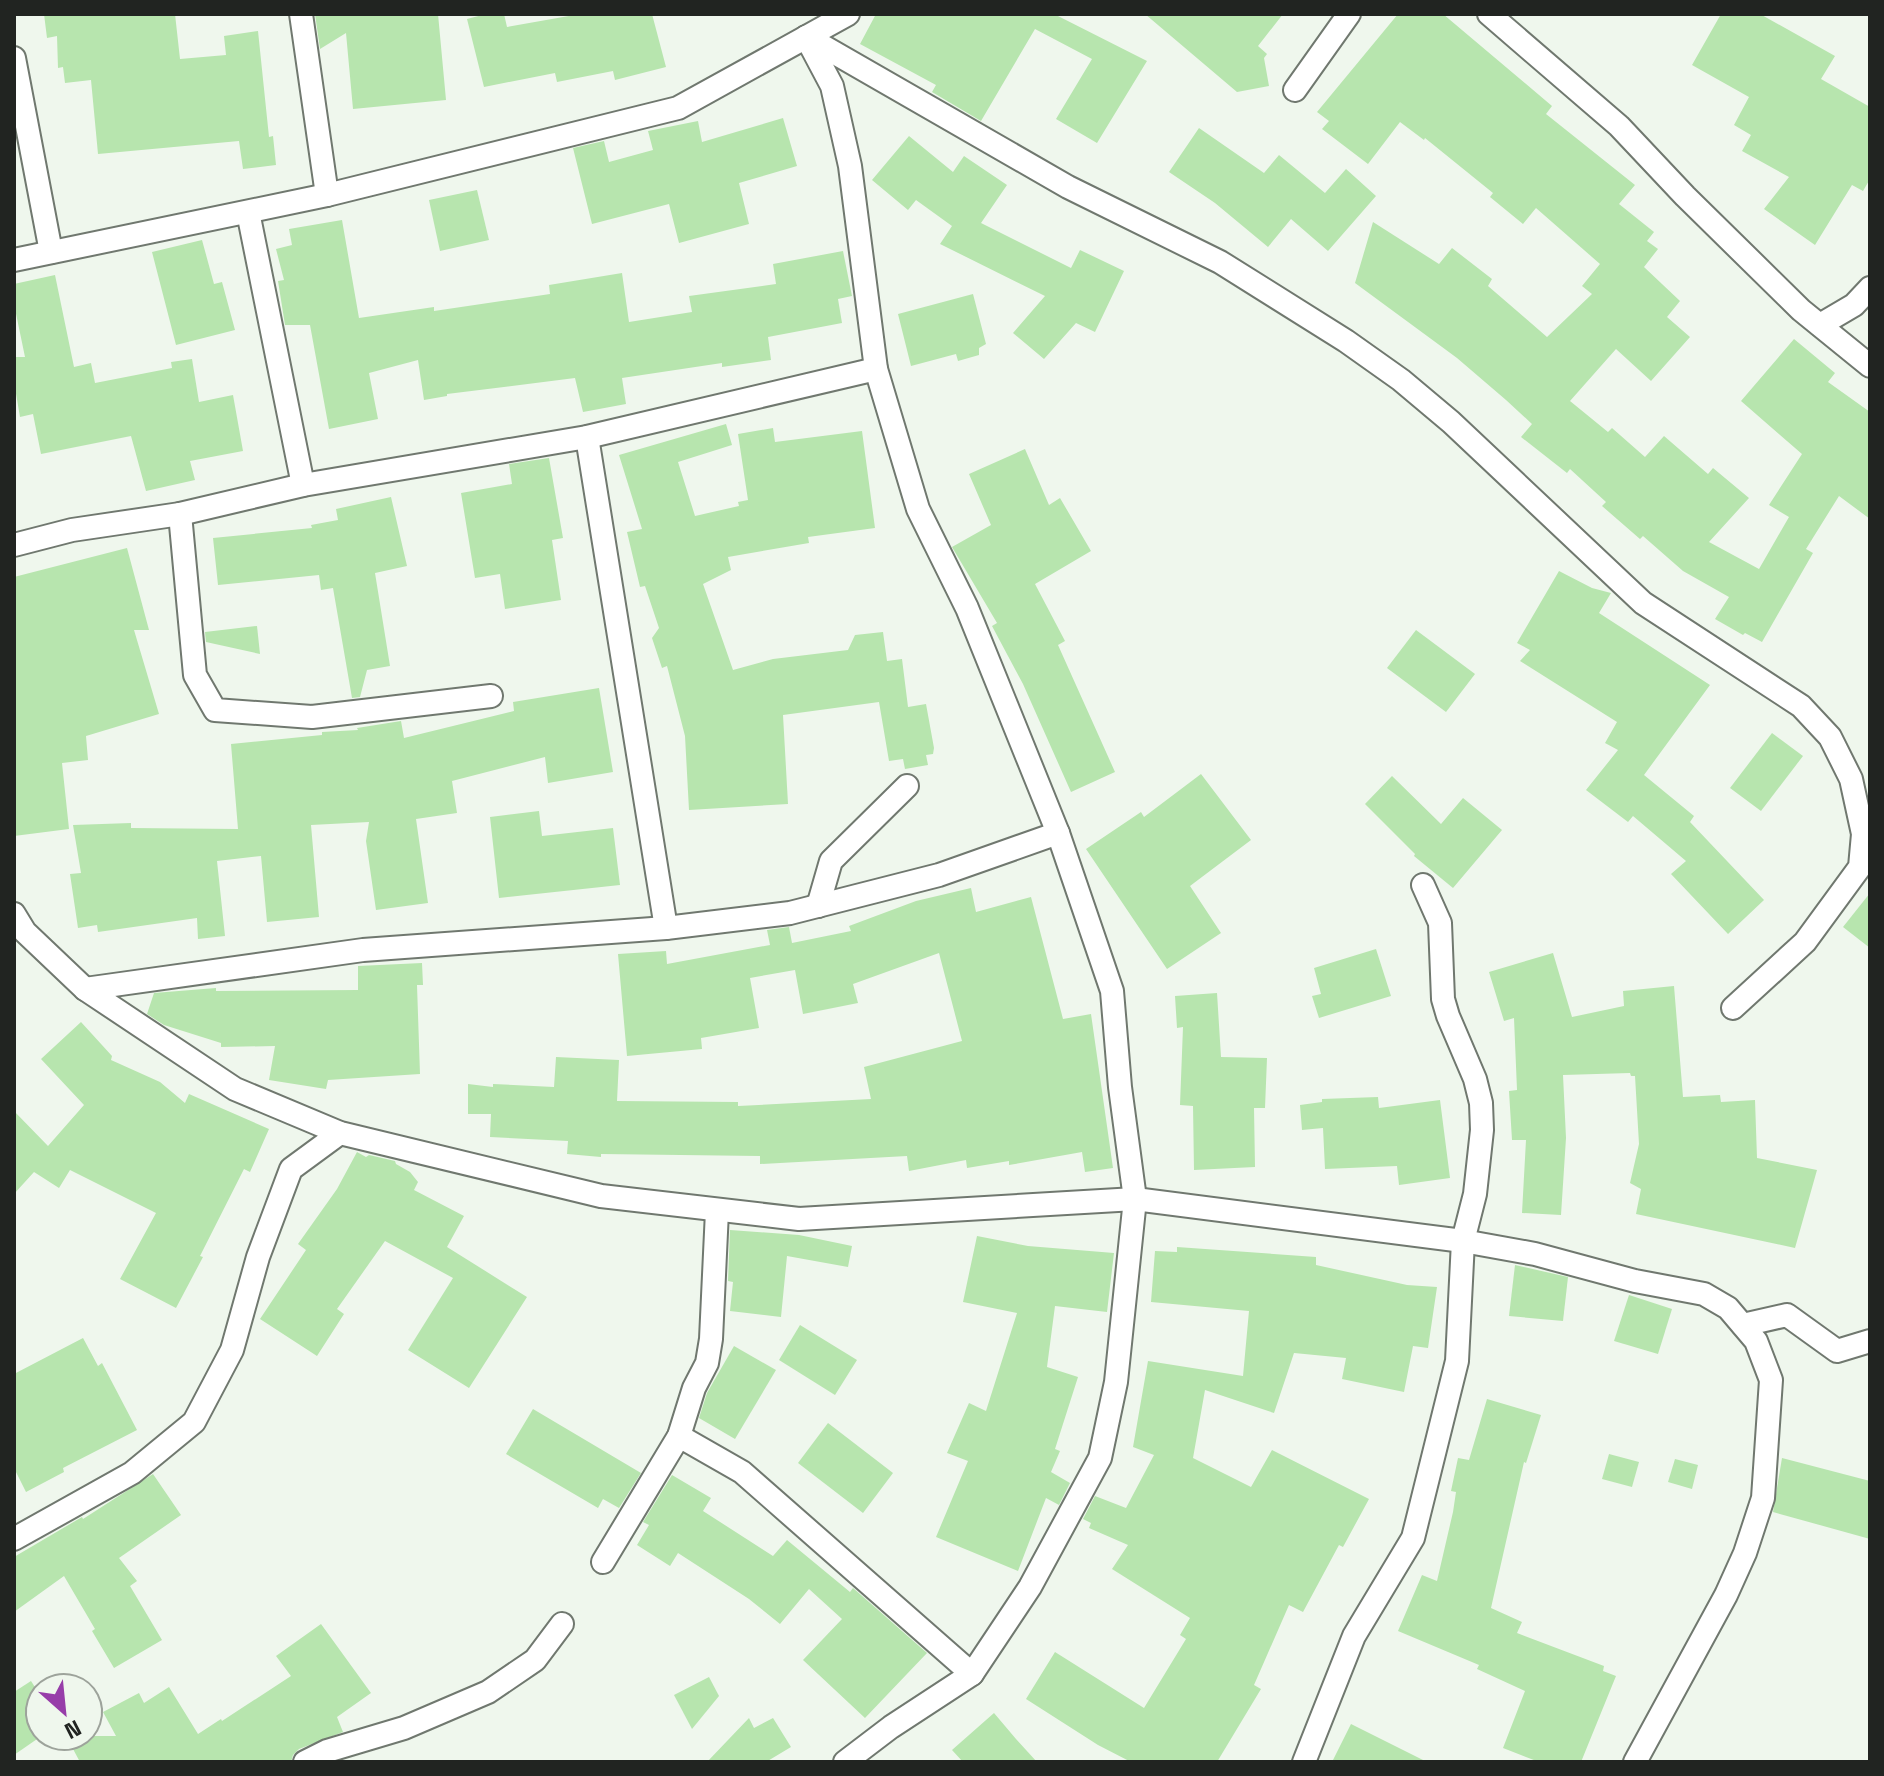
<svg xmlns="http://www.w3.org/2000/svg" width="1884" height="1776" viewBox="0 0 1884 1776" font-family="'Space Grotesk',sans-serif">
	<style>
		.building { fill: #b7e5ae }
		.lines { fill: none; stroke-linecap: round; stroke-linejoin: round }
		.minor-casing { stroke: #70786f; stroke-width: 26 }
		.minor { stroke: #fff; stroke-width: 22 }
	</style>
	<rect width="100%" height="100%" fill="#eff7ed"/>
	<g class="building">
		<path d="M 44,14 L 175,14 L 180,59 L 226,55 L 224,36 L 258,31 L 269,137 L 273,136 L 276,165 L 243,169 L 239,141 L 98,154 L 91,80 L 65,83 L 63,67 L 58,68 L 57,36 L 47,38 Z"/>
		<path d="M 315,14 L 438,14 L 446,100 L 353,109 L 346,33 L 320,49 Z"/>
		<path d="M 486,14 L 504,14 L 507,27 L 580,14 L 652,14 L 666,67 L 615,80 L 613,71 L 557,82 L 555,73 L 484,87 L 467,19 Z"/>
		<path d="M 876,14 L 1054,14 L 1147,61 L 1097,143 L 1056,119 L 1092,59 L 1035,29 L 981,121 L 932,92 L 936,85 L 860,44 Z"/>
		<path d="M 1145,14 L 1283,14 L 1258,46 L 1267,54 L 1264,58 L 1269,86 L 1237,92 Z"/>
		<path d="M 1398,14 L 1443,14 L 1552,106 L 1546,114 L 1635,185 L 1619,204 L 1654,232 L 1647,241 L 1658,249 L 1644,267 L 1680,301 L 1667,317 L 1690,337 L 1651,381 L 1616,349 L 1570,401 L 1608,432 L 1612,428 L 1645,457 L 1664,436 L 1708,474 L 1713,468 L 1749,498 L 1709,542 L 1759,569 L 1789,517 L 1769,505 L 1802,454 L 1741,401 L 1794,339 L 1835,373 L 1828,382 L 1870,412 L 1870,519 L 1839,496 L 1806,549 L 1813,553 L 1762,642 L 1745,633 L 1743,635 L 1715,619 L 1729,597 L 1683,571 L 1643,536 L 1640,539 L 1602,506 L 1606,502 L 1570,469 L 1567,473 L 1521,437 L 1532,424 L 1506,400 L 1457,358 L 1355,283 L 1373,222 L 1439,264 L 1452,248 L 1492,279 L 1488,286 L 1547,337 L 1592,294 L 1582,286 L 1600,264 L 1536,208 L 1523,224 L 1490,197 L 1493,193 L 1425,138 L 1424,140 L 1400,122 L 1368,164 L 1322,129 L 1329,121 L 1317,112 Z"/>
		<path d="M 1721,14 L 1760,14 L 1835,56 L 1821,79 L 1870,107 L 1870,179 L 1863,191 L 1852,185 L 1815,245 L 1764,209 L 1789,177 L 1742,151 L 1751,135 L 1734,125 L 1749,97 L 1692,65 Z"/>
		<path d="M 783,118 L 797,166 L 739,183 L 749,224 L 679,243 L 669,204 L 592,224 L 573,148 L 604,141 L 609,162 L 653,150 L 648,131 L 698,121 L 702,142 Z"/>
		<path d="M 1199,128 L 1264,173 L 1279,155 L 1325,193 L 1346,169 L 1376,196 L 1328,251 L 1291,219 L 1268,247 L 1215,203 L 1169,172 Z"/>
		<path d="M 909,136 L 953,172 L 964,156 L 1007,185 L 981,223 L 1071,268 L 1080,250 L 1124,271 L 1095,332 L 1076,323 L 1044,359 L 1013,333 L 1045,296 L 940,244 L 952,226 L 916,200 L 908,210 L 872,180 Z"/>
		<path d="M 477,190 L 489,240 L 440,251 L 429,200 Z"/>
		<path d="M 342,220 L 359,318 L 434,307 L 434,311 L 550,294 L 549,285 L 622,273 L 629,322 L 692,312 L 689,296 L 776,284 L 773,264 L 843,251 L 852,296 L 838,299 L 842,323 L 768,337 L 771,360 L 722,367 L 722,363 L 622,378 L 626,404 L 583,412 L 575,378 L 447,394 L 447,396 L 424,400 L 418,360 L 369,373 L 378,419 L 329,429 L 310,325 L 285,325 L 278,281 L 284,280 L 276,249 L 292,245 L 289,229 Z"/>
		<path d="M 202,240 L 214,284 L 222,282 L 235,330 L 176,345 L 152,252 Z"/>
		<path d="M 55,275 L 74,367 L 91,363 L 95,383 L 172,368 L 171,362 L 192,359 L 199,402 L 233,395 L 243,451 L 190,461 L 195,480 L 146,491 L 131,436 L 41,454 L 33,414 L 20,417 L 14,382 L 14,357 L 25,357 L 14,304 L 14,284 Z"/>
		<path d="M 973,294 L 986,344 L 979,348 L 979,355 L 958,361 L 956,354 L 911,366 L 898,314 Z"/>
		<path d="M 726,424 L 732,445 L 678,462 L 695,516 L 739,506 L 738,502 L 748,500 L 738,434 L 773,428 L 775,442 L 862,431 L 875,528 L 808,537 L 809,543 L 728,557 L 731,570 L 703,584 L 733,670 L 773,659 L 848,650 L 855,635 L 883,632 L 887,661 L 902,659 L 908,707 L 926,704 L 934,748 L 933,754 L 926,755 L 928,765 L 905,769 L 903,759 L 889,761 L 879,702 L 783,715 L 788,804 L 689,810 L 685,736 L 667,666 L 662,668 L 652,638 L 659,628 L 645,586 L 640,587 L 627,532 L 642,529 L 619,455 Z"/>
		<path d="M 1025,449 L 1049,505 L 1060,498 L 1091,551 L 1035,584 L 1065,641 L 1058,645 L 1115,772 L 1071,792 L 1023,684 L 992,626 L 997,623 L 952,547 L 991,525 L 969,474 Z"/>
		<path d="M 549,458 L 563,538 L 552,540 L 561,600 L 505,609 L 500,574 L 475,578 L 461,493 L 512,484 L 509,464 Z"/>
		<path d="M 391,497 L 407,566 L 375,573 L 390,666 L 367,670 L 360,697 L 352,698 L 333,588 L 321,590 L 319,575 L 218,585 L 213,538 L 312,528 L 311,525 L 338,520 L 336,509 Z"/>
		<path d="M 127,548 L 149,630 L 134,630 L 159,714 L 86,736 L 88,760 L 62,763 L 69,829 L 14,836 L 14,577 Z"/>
		<path d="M 1559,571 L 1592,588 L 1611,593 L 1599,613 L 1710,685 L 1644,775 L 1694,816 L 1690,822 L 1764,900 L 1728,934 L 1671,874 L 1686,861 L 1633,816 L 1628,822 L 1586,790 L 1618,750 L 1605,743 L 1617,722 L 1520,661 L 1530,650 L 1517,643 Z"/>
		<path d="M 257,626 L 260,654 L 206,642 L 205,632 Z"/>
		<path d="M 1416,630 L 1475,674 L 1446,712 L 1387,668 Z"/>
		<path d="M 599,688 L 613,772 L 548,783 L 545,757 L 452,781 L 457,813 L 416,819 L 428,903 L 376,910 L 366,841 L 369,822 L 311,825 L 319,917 L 267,922 L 261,856 L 217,861 L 225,936 L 198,939 L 197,918 L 98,932 L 97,925 L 78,928 L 70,874 L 81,873 L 73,825 L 131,823 L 131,828 L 238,829 L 231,744 L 322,735 L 322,732 L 358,730 L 357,728 L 401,721 L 404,738 L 514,711 L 513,702 Z"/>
		<path d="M 1772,733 L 1803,756 L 1761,811 L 1730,788 Z"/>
		<path d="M 1201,774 L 1251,840 L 1190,886 L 1221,933 L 1167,969 L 1086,849 L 1141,812 L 1144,817 Z"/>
		<path d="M 1392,776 L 1441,824 L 1463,798 L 1502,830 L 1453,888 L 1414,856 L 1415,854 L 1365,804 Z"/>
		<path d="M 539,811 L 542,836 L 613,828 L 620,885 L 499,898 L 490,817 Z"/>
		<path d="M 971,888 L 976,912 L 1031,897 L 1063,1019 L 1091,1014 L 1113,1168 L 1085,1172 L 1082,1152 L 1009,1165 L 1009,1161 L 967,1168 L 966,1160 L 909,1171 L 907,1156 L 760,1164 L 760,1156 L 601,1154 L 601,1157 L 567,1154 L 568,1141 L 490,1137 L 491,1114 L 468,1114 L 468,1084 L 493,1087 L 493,1084 L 554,1087 L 556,1057 L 619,1060 L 617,1101 L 738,1102 L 738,1106 L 871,1099 L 864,1067 L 962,1041 L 939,953 L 853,984 L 858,1003 L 803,1014 L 795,970 L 750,978 L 759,1028 L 701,1038 L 702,1049 L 627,1056 L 618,954 L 666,951 L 667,964 L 770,945 L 767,930 L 789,927 L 792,943 L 851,931 L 849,926 L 916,901 Z"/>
		<path d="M 1870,893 L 1870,948 L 1843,927 Z"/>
		<path d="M 1376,949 L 1391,996 L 1319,1018 L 1312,996 L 1321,994 L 1314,968 Z"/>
		<path d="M 1553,953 L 1572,1017 L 1624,1006 L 1623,991 L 1674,986 L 1683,1097 L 1720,1095 L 1721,1102 L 1755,1100 L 1757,1158 L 1817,1170 L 1795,1248 L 1636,1214 L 1641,1189 L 1630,1183 L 1639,1144 L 1635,1076 L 1631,1076 L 1630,1073 L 1563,1075 L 1566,1138 L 1561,1215 L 1522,1213 L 1526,1140 L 1512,1140 L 1509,1091 L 1517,1090 L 1514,1018 L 1504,1021 L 1489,972 Z"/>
		<path d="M 422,963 L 423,985 L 417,985 L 420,1074 L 328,1080 L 326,1089 L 269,1080 L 275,1046 L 221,1047 L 221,1043 L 164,1025 L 147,1014 L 154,993 L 216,988 L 216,991 L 358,990 L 358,966 Z"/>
		<path d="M 1217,993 L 1221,1057 L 1267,1058 L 1265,1108 L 1254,1108 L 1255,1167 L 1194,1170 L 1193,1106 L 1180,1105 L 1183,1027 L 1177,1028 L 1175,996 Z"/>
		<path d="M 81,1022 L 112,1056 L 111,1060 L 160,1082 L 185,1103 L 189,1094 L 269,1129 L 250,1172 L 244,1169 L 200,1256 L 203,1257 L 176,1308 L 120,1279 L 156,1213 L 70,1170 L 59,1188 L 34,1172 L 14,1194 L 14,1111 L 48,1146 L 84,1105 L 41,1059 Z"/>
		<path d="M 1378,1097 L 1379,1108 L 1440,1100 L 1450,1178 L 1399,1185 L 1397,1166 L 1325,1169 L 1323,1128 L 1302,1130 L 1300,1105 L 1322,1102 L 1322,1099 Z"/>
		<path d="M 357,1152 L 366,1157 L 369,1155 L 395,1161 L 396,1164 L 410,1172 L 418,1182 L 414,1190 L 464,1216 L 447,1247 L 527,1297 L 469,1388 L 408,1350 L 453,1278 L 385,1241 L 337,1309 L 344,1314 L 317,1356 L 260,1319 L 306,1250 L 298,1244 L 337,1189 Z"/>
		<path d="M 730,1230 L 799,1235 L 852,1246 L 848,1267 L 787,1256 L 781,1317 L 730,1311 L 733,1282 L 728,1281 Z"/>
		<path d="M 977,1236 L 1028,1246 L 1114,1253 L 1107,1312 L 1055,1306 L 1047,1367 L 1078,1377 L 1055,1449 L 1060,1451 L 1051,1472 L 1070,1483 L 1059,1505 L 1046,1498 L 1018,1571 L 936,1537 L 968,1461 L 947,1453 L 969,1403 L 986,1411 L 1017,1313 L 963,1302 Z"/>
		<path d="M 1177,1247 L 1316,1257 L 1316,1265 L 1407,1285 L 1437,1287 L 1428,1348 L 1413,1346 L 1404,1392 L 1342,1379 L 1346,1358 L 1294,1353 L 1274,1413 L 1205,1390 L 1193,1458 L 1251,1487 L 1272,1450 L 1369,1499 L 1343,1547 L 1339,1545 L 1303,1612 L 1289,1605 L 1254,1685 L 1261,1689 L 1217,1762 L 1131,1762 L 1098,1745 L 1026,1699 L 1055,1652 L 1144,1708 L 1186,1639 L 1180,1635 L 1190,1618 L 1112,1569 L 1128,1545 L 1089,1528 L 1091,1523 L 1083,1519 L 1095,1496 L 1126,1508 L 1154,1455 L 1133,1447 L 1148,1361 L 1243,1376 L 1249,1311 L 1151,1302 L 1155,1251 L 1177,1252 Z"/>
		<path d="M 1515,1265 L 1568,1277 L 1563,1321 L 1509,1316 Z"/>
		<path d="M 1629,1295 L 1672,1309 L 1658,1354 L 1614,1341 Z"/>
		<path d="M 800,1325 L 857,1360 L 835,1395 L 779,1360 Z"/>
		<path d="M 83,1338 L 98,1366 L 102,1363 L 137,1430 L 63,1468 L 64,1472 L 26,1492 L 14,1468 L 14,1374 Z"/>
		<path d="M 734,1346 L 776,1370 L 735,1439 L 699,1418 L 707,1393 Z"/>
		<path d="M 1487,1399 L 1541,1415 L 1526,1463 L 1524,1462 L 1491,1608 L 1522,1622 L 1517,1633 L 1604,1666 L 1603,1671 L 1616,1676 L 1581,1762 L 1539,1762 L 1503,1748 L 1525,1691 L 1477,1669 L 1479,1665 L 1398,1631 L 1422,1575 L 1437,1581 L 1453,1512 L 1456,1492 L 1451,1491 L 1458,1458 L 1469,1460 Z"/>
		<path d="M 533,1409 L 641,1473 L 619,1508 L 603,1499 L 598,1508 L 506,1454 Z"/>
		<path d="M 828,1423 L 893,1473 L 863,1513 L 798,1463 Z"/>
		<path d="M 1609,1454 L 1639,1462 L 1632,1487 L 1602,1479 Z"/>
		<path d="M 1782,1458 L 1870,1481 L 1870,1539 L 1773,1512 Z"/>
		<path d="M 1675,1459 L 1698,1465 L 1692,1489 L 1668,1482 Z"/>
		<path d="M 153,1474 L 181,1515 L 119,1558 L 137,1581 L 130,1586 L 162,1640 L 114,1668 L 92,1631 L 95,1629 L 64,1576 L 14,1612 L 14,1557 L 82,1517 L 83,1519 Z"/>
		<path d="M 672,1475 L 711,1498 L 703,1511 L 773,1556 L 787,1540 L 850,1592 L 853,1588 L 927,1653 L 865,1718 L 803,1660 L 842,1619 L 809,1589 L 780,1624 L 749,1599 L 678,1553 L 670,1566 L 637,1545 L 649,1525 L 643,1522 Z"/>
		<path d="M 321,1624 L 371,1693 L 337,1717 L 343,1732 L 299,1749 L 293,1755 L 291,1762 L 80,1762 L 66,1736 L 116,1736 L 103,1712 L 139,1693 L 144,1703 L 169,1687 L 198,1734 L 221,1719 L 222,1721 L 291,1676 L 276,1656 Z"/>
		<path d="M 709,1677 L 719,1696 L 692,1729 L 674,1695 Z"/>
		<path d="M 31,1681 L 40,1695 L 40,1737 L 14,1755 L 14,1692 Z"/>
		<path d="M 994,1713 L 1016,1739 L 1037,1762 L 963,1762 L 952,1750 Z"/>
		<path d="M 749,1718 L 754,1728 L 773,1718 L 791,1747 L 766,1762 L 707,1762 Z"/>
		<path d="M 1351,1724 L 1427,1762 L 1332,1762 Z"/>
	</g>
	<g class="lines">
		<defs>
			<g id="minor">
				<path d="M 301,14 L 327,195"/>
				<path d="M 1489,14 L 1619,126 L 1685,196 L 1801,310 L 1870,366"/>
				<path d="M 806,37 L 832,86 L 850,166 L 876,369 L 918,509 L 967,608 L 1058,833 L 1112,991 L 1120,1087 L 1135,1199 L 1116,1382 L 1100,1458 L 1030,1587 L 972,1674 L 891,1727 L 845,1762"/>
				<path d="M 807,37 L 1068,187 L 1220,262 L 1346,341 L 1401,380 L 1451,422 L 1643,603 L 1801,706 L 1830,737 L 1851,779 L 1863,834 L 1860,867 L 1805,942 L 1733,1008"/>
				<path d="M 14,58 L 51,252"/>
				<path d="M 1295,90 L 1349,14"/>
				<path d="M 248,212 L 303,485"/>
				<path d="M 14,260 L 327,195 L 678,108 L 848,14"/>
				<path d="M 1820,325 L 1854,305 L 1870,288"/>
				<path d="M 587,437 L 666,928"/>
				<path d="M 180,514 L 195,675 L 215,710 L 312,717 L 491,696"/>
				<path d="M 14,545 L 72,530 L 180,514 L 303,485 L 587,437 L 876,369"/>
				<path d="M 818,906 L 831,861 L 907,786"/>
				<path d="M 14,914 L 25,932 L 85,989 L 235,1089 L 340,1133 L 601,1196 L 799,1219 L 1135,1199 L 1463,1241 L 1535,1254 L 1635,1281 L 1704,1294 L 1728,1308 L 1756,1341 L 1771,1380 L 1763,1498 L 1745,1553 L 1726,1595 L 1635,1762"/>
				<path d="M 85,989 L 363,950 L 666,928 L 790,913 L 939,875 L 1058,833"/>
				<path d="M 1743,1325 L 1787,1315 L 1837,1351 L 1870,1341"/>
				<path d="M 679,1436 L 742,1472 L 972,1674"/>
				<path d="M 14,1539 L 132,1473 L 194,1422 L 232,1350 L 258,1257 L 291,1169 L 340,1133"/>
				<path d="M 603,1562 L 679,1436 L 694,1388 L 707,1363 L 711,1339 L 717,1211"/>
				<path d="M 305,1762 L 327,1751 L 404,1728 L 488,1692 L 535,1660 L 562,1624"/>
				<path d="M 1304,1762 L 1354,1636 L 1413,1538 L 1457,1361 L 1463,1241 L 1475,1194 L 1482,1130 L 1481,1103 L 1475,1079 L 1448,1016 L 1443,999 L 1440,923 L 1423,885"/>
			</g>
		</defs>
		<use href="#minor" class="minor-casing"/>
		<use href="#minor" class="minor"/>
	</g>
	<rect width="1884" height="1776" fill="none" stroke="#212421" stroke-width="32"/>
	<g transform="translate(64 1712) rotate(153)"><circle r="38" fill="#eff7ed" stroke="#9da39b" stroke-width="2"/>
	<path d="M0-6L14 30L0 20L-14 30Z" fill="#973da9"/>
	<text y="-12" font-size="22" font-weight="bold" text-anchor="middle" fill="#212421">N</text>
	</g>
</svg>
